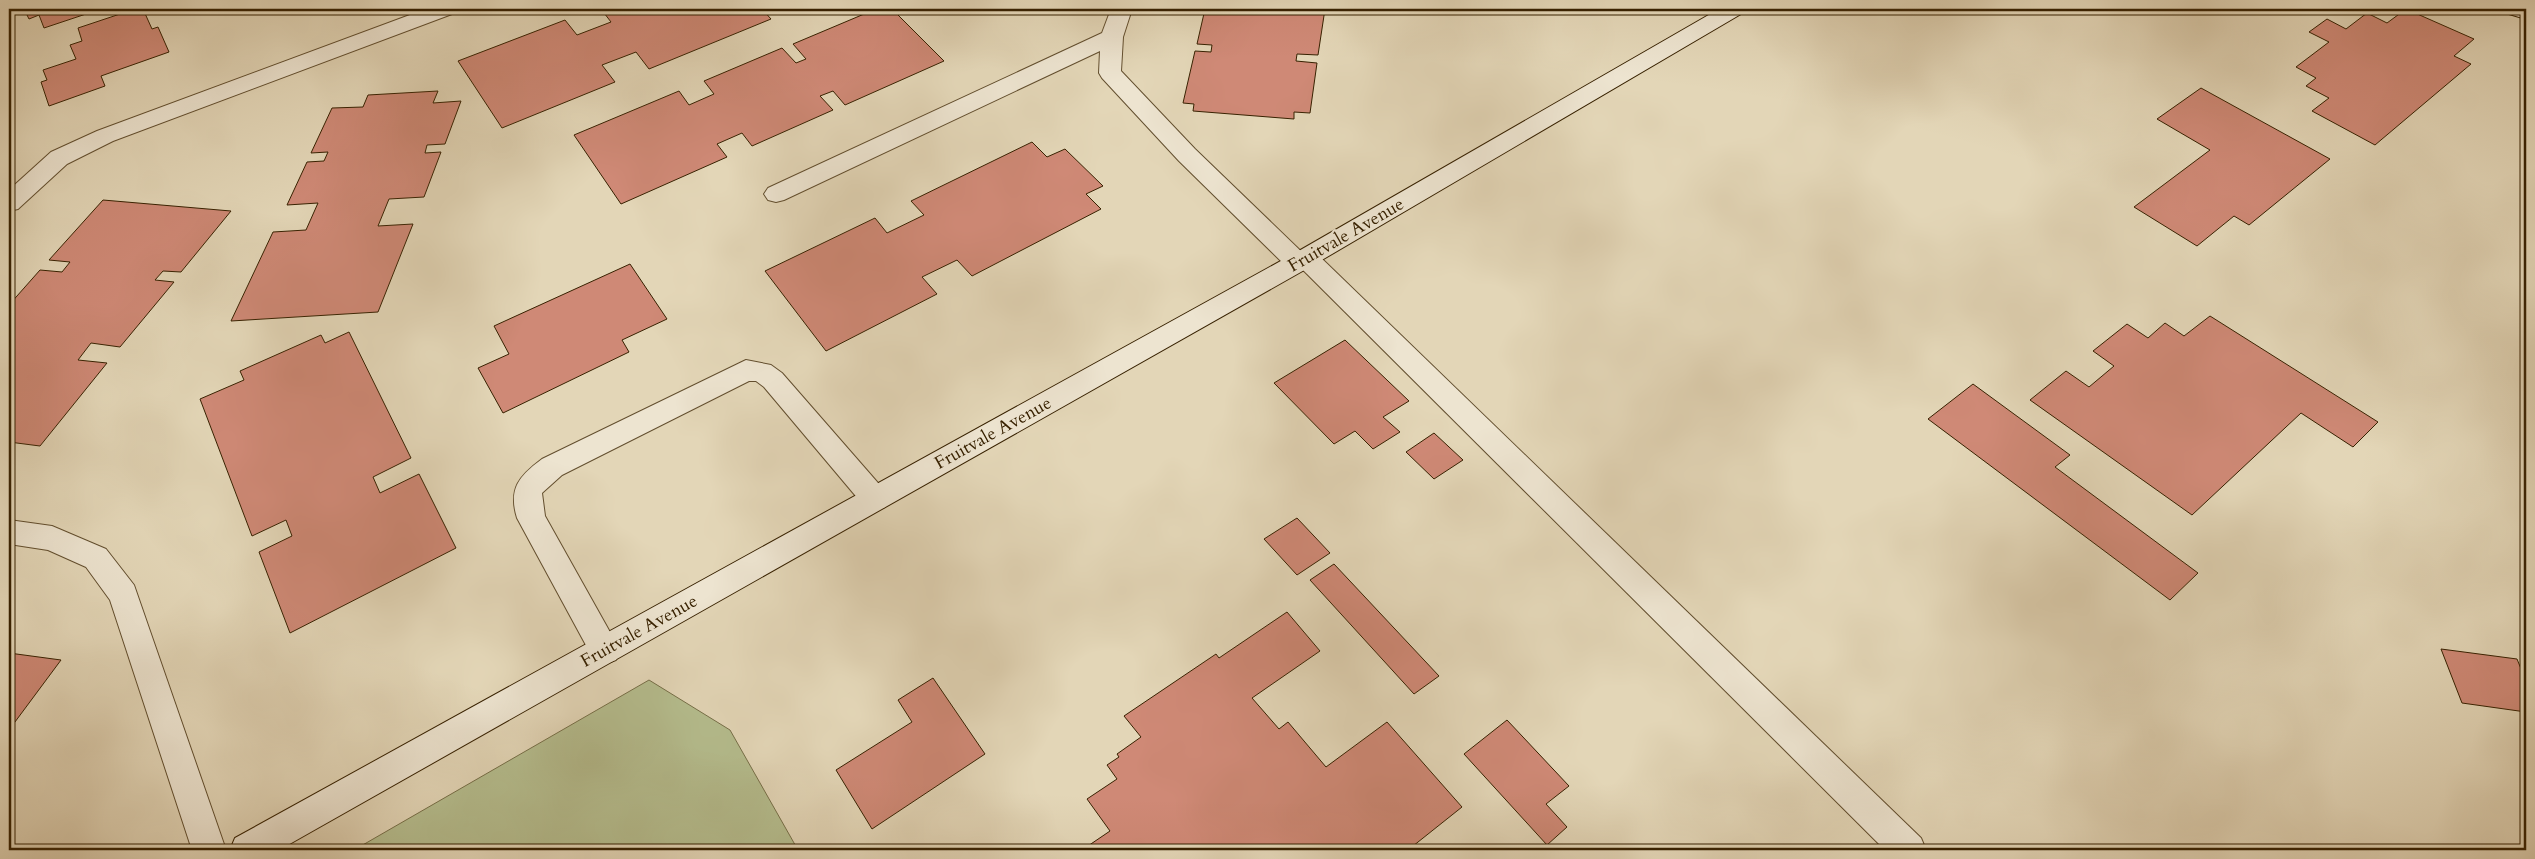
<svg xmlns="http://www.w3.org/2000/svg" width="2535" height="859" viewBox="0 0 2535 859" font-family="Cardo,serif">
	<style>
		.green { fill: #b5bd8e; stroke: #766f48 }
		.building { fill: #cf8976; stroke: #372101 }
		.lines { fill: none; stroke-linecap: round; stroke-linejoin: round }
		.lane-casing { stroke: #624e2e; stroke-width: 2 }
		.street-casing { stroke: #624e2e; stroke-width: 2 }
		.secondary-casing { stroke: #372101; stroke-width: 2 }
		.lane { fill: #ede4d0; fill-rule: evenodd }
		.street { fill: #ede4d0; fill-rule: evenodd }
		.secondary { fill: #ede4d0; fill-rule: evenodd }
		.labels { text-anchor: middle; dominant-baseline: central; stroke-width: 4.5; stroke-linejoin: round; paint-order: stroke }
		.street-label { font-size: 18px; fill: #372101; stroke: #ede4d0 }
	</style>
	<rect width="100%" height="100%" fill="#e3d6b7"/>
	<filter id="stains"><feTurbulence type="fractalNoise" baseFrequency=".004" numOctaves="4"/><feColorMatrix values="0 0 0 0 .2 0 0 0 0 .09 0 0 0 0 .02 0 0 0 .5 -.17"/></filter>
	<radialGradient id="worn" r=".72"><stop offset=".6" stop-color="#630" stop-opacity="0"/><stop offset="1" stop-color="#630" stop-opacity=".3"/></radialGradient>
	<path class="green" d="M 649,680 L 730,730 L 798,850 L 354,850 Z"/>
	<g class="building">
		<path d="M 24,9 L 101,9 L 44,28 L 39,15 L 29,19 Z"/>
		<path d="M 135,9 L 143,9 L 152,29 L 158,27 L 169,52 L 101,76 L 105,86 L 49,106 L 41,82 L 47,80 L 43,70 L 76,59 L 70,45 L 82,41 L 78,28 Z"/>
		<path d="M 601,9 L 762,9 L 771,19 L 649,69 L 636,52 L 602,65 L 615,82 L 502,128 L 458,61 L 565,20 L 577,35 L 611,22 Z"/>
		<path d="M 876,9 L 892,9 L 944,61 L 845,105 L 833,91 L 820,96 L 833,110 L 752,146 L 742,133 L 717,144 L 727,157 L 621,204 L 574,135 L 679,91 L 689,105 L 714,94 L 704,81 L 782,48 L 796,63 L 806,59 L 793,44 Z"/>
		<path d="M 1205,9 L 1325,9 L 1318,55 L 1297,54 L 1296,61 L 1317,63 L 1310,113 L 1294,112 L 1294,119 L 1193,111 L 1194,104 L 1183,103 L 1195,51 L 1211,52 L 1212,45 L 1197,44 Z"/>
		<path d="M 2406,9 L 2474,39 L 2454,56 L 2471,64 L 2375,145 L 2312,111 L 2329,98 L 2306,86 L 2316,78 L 2296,67 L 2329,42 L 2309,32 L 2327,19 L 2346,29 L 2367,13 L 2387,23 Z"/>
		<path d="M 2201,88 L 2330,159 L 2249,225 L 2234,216 L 2197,246 L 2134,207 L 2210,150 L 2157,119 Z"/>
		<path d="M 438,91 L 433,103 L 461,101 L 445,144 L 427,145 L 425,153 L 441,152 L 424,197 L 389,199 L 378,226 L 413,224 L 378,312 L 231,321 L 273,232 L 306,230 L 318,203 L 287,205 L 307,162 L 324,161 L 328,152 L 311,153 L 332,108 L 363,107 L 368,95 Z"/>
		<path d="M 1032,142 L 1047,157 L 1065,149 L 1103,186 L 1086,194 L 1101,209 L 972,276 L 957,260 L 922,277 L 937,294 L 826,351 L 765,271 L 875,218 L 887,233 L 924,215 L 911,201 Z"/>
		<path d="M 103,200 L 231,211 L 181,272 L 163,271 L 155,280 L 174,282 L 120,347 L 91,343 L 78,360 L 107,363 L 40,446 L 9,442 L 9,342 L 12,338 L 9,338 L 9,305 L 40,270 L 62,272 L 70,262 L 49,260 Z"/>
		<path d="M 630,264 L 667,319 L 622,340 L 629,352 L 503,413 L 478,368 L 509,354 L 494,326 Z"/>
		<path d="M 2210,316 L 2378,422 L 2353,447 L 2301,413 L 2192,515 L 2030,400 L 2066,371 L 2089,387 L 2114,366 L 2093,351 L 2127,324 L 2148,338 L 2165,323 L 2184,336 Z"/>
		<path d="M 349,332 L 411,458 L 373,477 L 380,493 L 419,474 L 456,548 L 290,633 L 259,552 L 292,536 L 286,520 L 252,536 L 200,399 L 244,380 L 240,371 L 321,335 L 325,343 Z"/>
		<path d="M 1345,340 L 1409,401 L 1383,417 L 1400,432 L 1373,449 L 1355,431 L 1334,444 L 1274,383 Z"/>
		<path d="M 1973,384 L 2070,455 L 2055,467 L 2198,573 L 2170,600 L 1928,419 Z"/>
		<path d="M 1434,433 L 1463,460 L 1434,479 L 1406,452 Z"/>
		<path d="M 1297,518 L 1330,553 L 1297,575 L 1264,539 Z"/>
		<path d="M 1334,564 L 1439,676 L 1414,694 L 1310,580 Z"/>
		<path d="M 1287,612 L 1320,651 L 1252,698 L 1279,729 L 1288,722 L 1326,767 L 1387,722 L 1462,807 L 1408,850 L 1082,850 L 1110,831 L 1087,799 L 1117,779 L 1107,765 L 1119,757 L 1117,754 L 1141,737 L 1124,716 L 1216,654 L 1219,658 Z"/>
		<path d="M 2441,649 L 2517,659 L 2526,681 L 2526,712 L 2462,703 Z"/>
		<path d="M 9,653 L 61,660 L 9,730 Z"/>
		<path d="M 933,678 L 985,754 L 872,829 L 836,770 L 912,722 L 898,700 Z"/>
		<path d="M 1507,720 L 1569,786 L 1546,804 L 1567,827 L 1547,845 L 1464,754 Z"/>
	</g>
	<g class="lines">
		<defs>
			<g id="lane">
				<path d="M 426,9 L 456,9 L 452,14 L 113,141 L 67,164 L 18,209 L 9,211 L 9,190 L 51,152 L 97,131 Z"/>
				<path d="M 1111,9 L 1132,9 L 1123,37 L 1121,71 L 1195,149 L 1307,257 L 1310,263 L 1307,269 L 1298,272 L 1289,269 L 1179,161 L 1102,78 L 1099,73 L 1100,51 L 784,200 L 776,202 L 768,200 L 764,194 L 768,188 L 1102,33 Z"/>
				<path d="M 746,360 L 771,365 L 782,373 L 885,491 L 889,499 L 885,507 L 875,511 L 865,507 L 764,387 L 756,381 L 749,381 L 562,475 L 542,493 L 545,516 L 620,650 L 616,660 L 605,664 L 594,660 L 517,518 C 508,489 519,476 542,459 Z"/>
				<path d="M 9,520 L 52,526 L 106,549 L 134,585 L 226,850 L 192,850 L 110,600 L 86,567 L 48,550 L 9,544 Z"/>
			</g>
			<path id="street" d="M 1306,249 L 1315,252 L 1921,838 L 1926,850 L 1885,850 L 1297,264 L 1294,258 L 1297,252 Z"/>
			<g id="secondary">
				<path d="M 1719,9 L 1745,9 L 1741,14 L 1315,264 L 279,850 L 230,850 L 235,838 L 1297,252 Z"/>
				<path d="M 2505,9 L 2526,9 L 2526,19 L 2509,14 Z"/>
			</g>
		</defs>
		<use href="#lane" class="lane-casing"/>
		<use href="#street" class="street-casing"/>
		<use href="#secondary" class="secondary-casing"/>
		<use href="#lane" class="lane"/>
		<use href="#street" class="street"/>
		<use href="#secondary" class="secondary"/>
	</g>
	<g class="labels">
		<g class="street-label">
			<text transform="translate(1346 235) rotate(-30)">Fruitvale Avenue</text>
			<text transform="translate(993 433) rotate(-29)">Fruitvale Avenue</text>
			<text transform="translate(639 631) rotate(-29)">Fruitvale Avenue</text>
		</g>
	</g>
	<rect width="2535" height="859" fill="none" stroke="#e3d6b7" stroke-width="30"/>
	<rect x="10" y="10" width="2515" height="839" fill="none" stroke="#372101" stroke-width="2.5"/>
	<rect x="15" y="15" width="2505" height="829" fill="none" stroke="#372101"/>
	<rect width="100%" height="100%" filter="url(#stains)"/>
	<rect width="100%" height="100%" fill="url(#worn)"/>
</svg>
